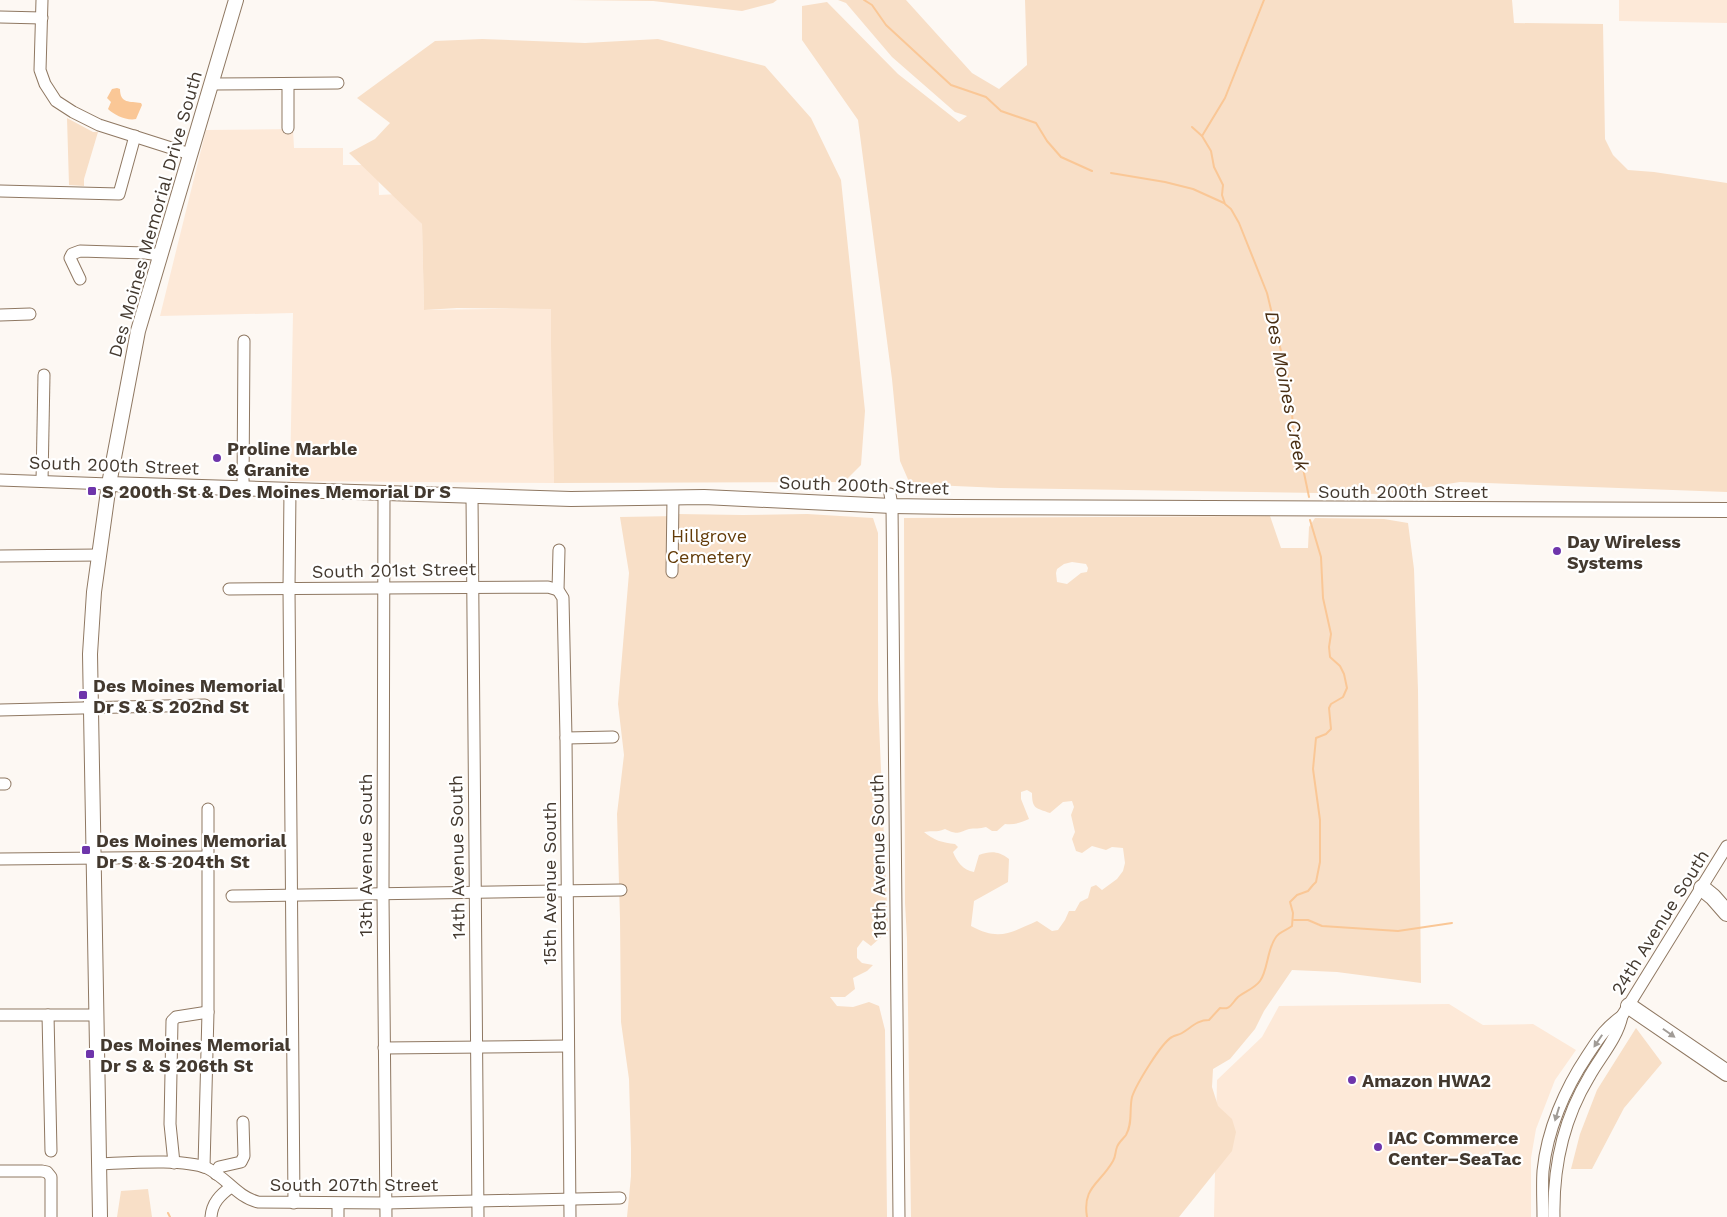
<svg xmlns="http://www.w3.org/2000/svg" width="1727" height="1217" viewBox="0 0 1727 1217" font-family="'Work Sans',sans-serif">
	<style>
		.built { fill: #fde9d8 }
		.green { fill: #f8dfc7; fill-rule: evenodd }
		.water { fill: #fac796 }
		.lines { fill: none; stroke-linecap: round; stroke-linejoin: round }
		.stream { stroke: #fac796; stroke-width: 2 }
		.minor-casing { stroke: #8f7862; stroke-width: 13 }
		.major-casing { stroke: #8f7862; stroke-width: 16 }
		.highway-casing { stroke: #8f7862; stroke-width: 18 }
		.minor { stroke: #fff; stroke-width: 11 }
		.major { stroke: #fff; stroke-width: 14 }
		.highway { stroke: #fff; stroke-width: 16 }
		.oneway { fill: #a19c97 }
		.poi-dot { fill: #6e35ab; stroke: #fff; stroke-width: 2 }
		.labels { text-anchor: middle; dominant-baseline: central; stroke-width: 4.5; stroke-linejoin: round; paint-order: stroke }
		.street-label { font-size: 18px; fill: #43392f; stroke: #fff }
		.poi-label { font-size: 18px; font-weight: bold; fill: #43392f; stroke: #fff; text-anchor: start }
		.park-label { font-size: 18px; fill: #633b08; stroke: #fff }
		.water-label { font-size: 19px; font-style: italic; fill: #492f14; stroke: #fff }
	</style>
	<rect width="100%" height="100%" fill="#fdf8f3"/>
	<g class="built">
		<path d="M 1619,0 L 1727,0 L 1727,23 L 1619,21 Z"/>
		<path d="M 293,129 L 294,148 L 343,148 L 343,165 L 378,165 L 379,195 L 399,194 L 422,224 L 424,310 L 551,308 L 554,483 L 290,481 L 293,313 L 160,316 L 206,130 Z"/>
		<path d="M 1449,1004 L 1483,1025 L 1533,1024 L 1576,1050 L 1555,1080 L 1536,1129 L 1531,1158 L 1531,1217 L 1214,1217 L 1217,1080 L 1262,1037 L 1279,1006 Z"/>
	</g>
	<g class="green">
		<path d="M 569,0 L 777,0 L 773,3 L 742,11 L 653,1 Z"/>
		<path d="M 838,0 L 906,0 L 972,73 L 999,89 L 1027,65 L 1025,0 L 1512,0 L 1514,23 L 1603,24 L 1605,139 L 1613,155 L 1628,170 L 1654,172 L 1727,183 L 1727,492 L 1460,482 L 1384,494 L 1000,488 L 910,484 L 900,461 L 892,379 L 858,120 L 802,40 L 802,6 L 827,2 L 898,74 L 959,122 L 967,116 L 955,112 L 892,57 L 846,3 Z"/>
		<path d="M 482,39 L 585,43 L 658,39 L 765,66 L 811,118 L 841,180 L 865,411 L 861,465 L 844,482 L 554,483 L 551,346 L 551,309 L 457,308 L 424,310 L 422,224 L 349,153 L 375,139 L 390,123 L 357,98 L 435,41 Z"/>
		<path d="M 67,118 L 93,132 L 98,132 L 84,179 L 84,186 L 69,185 Z"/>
		<path d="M 677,514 L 743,515 L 807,514 L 873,518 L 878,533 L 878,700 L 888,931 L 871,946 L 863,940 L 857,948 L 857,958 L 862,963 L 873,965 L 867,971 L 853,978 L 855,989 L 845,997 L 830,997 L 837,1006 L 853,1007 L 869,1002 L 879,1006 L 885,1030 L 887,1217 L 627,1217 L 631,1176 L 631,1149 L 629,1079 L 621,1022 L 620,919 L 617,814 L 624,755 L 618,704 L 629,573 L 620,517 L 677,516 Z"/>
		<path d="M 1270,516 L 1281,548 L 1308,548 L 1309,527 L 1315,518 L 1384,519 L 1408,523 L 1414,569 L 1418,690 L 1421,983 L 1337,972 L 1292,970 L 1264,1011 L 1255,1029 L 1230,1059 L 1213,1069 L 1212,1087 L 1218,1106 L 1232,1119 L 1236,1132 L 1232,1151 L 1179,1217 L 911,1217 L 907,939 L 905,903 L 904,518 ZM 1072,562 L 1086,564 L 1088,568 L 1087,572 L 1081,573 L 1067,584 L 1057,582 L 1056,573 L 1057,569 L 1064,564 ZM 1027,790 L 1032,793 C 1032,809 1036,808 1050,813 L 1063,802 L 1072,801 L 1074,807 L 1071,815 L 1075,832 L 1072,839 L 1076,851 L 1082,853 L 1092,846 L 1106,850 L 1112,847 L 1123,848 L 1125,863 L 1123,871 L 1117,879 L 1102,890 L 1096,885 L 1091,887 L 1088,898 L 1080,902 L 1075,911 L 1069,911 L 1065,920 L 1058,930 L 1052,931 L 1037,921 C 1010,933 999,941 971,926 L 974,901 L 1008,882 L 1009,859 C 998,851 991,851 979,855 L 974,872 C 963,870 957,862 953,852 L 958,847 L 955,844 C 943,843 933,840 924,832 C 933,830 935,833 945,829 C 958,835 957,833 969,829 C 974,828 980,829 986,827 L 992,831 L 997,831 L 1005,824 C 1014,825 1020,823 1029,819 L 1021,799 L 1021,792 Z"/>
		<path d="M 1636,1028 L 1662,1063 L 1624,1108 L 1592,1169 L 1571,1169 L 1580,1134 L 1597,1090 Z"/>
		<path d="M 148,1189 L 152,1217 L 117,1217 L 121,1191 Z"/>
	</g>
	<path class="water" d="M 117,88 L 120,89 C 120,104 130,101 141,103 L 142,105 L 136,119 C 127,121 114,115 108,109 L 111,102 L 107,98 L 112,89 Z"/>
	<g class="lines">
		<g class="stream">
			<path d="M 864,0 L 872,5 L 886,25 L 951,85 L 986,97 L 1001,111 L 1036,123 L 1047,141 L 1061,157 L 1092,171"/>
			<path d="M 1192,127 L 1202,136 L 1211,151 L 1214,167 L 1223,185 L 1222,195 L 1225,204 L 1231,209 L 1239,223 L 1267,293 L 1281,351 L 1287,371 L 1291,393 L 1293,431 L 1299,449 L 1309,497"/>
			<path d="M 1202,136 L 1225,98 L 1264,0"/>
			<path d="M 1111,173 L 1165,182 L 1193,189 L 1224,203"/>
			<path d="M 1294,920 L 1308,920 L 1322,926 L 1398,931 L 1452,923"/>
			<path d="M 168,1213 L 170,1217"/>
			<path d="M 1087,1217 C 1082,1187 1100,1184 1113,1161 C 1116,1156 1115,1152 1117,1147 C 1119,1142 1123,1139 1126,1135 C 1133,1123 1129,1110 1132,1097 C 1136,1085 1161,1043 1172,1037 C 1175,1035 1179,1035 1182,1033 C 1192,1027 1197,1020 1209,1020 L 1220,1008 C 1231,1010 1231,1004 1238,997 C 1245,991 1254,989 1260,981 C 1268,970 1267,949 1276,937 C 1279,932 1287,930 1292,926 L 1293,913 L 1290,902 L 1297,895 L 1308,891 L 1313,885 L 1316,882 L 1320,862 L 1320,820 L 1313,769 L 1316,738 L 1326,734 L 1331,729 L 1329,708 L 1331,704 L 1343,697 L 1347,688 L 1344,674 L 1340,666 L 1330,657 L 1329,647 L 1331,634 L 1323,598 L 1321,557 L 1310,520"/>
		</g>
		<defs>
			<g id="minor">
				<path d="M 42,0 L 40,70 L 45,84 L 56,101 L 73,112 L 99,125 L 190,154"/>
				<path d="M 0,17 L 42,18"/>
				<path d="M 212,84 L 338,83"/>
				<path d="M 288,84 L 288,128"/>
				<path d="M 0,191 L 119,194 L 135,136"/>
				<path d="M 80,279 L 70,258 L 72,254 L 80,251 L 145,253 L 160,255"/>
				<path d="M 0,315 L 30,314"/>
				<path d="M 0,480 L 109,484"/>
				<path d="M 42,481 L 44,375"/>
				<path d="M 243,488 L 244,341"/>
				<path d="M 290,490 L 289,589 L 294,1203"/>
				<path d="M 384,494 L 383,895 L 386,1217"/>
				<path d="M 890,494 L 892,506 L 899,1217"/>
				<path d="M 472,496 L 478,1217"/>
				<path d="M 559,550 L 558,590 L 563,598 L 566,738 L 570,1217"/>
				<path d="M 0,556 L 99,555"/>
				<path d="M 672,572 L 673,498"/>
				<path d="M 229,589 L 548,587 L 558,590"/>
				<path d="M 0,710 L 205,705"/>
				<path d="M 566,738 L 613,737"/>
				<path d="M 0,784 L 5,784"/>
				<path d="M 0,859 L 208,857"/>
				<path d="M 232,896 L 621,890"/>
				<path d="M 0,1015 L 96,1015"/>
				<path d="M 48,1015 L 51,1151"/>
				<path d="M 384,1048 L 568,1046"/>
				<path d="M 174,1163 L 170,1124 L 172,1021 L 176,1017 L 208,1012"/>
				<path d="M 99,1164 C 126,1163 183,1158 207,1168 C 226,1177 237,1197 258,1202 L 386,1203 L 620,1198"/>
				<path d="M 204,1167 L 208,1012 L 208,809"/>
				<path d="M 0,1171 L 42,1171 L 47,1172 L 51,1177 L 51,1217"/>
				<path d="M 216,1174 L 219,1167 L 241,1162 L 244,1156 L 243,1122"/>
				<path d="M 338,1204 L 338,1217"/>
				<path d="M 211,1217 C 212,1203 220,1195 231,1187"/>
				<path d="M 1543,1217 C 1543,1202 1542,1186 1543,1171 C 1547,1130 1565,1089 1587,1056 C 1599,1038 1604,1029 1622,1016"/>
				<path d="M 1554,1217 C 1553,1167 1563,1120 1589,1077 C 1600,1057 1617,1039 1622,1016 L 1727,846"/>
			</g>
			<g id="major">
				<path d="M 109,484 L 571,499 L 704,497 L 892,506 L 955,507 L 1727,510"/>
				<path d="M 100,1217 L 90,654 L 94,592 L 109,484 L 138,331 L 236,0"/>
			</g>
			<g id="highway">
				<path d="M 1702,888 L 1713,897 L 1727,913"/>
				<path d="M 1629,1006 L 1727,1073"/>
			</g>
		</defs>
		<use href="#minor" class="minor-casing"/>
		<use href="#major" class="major-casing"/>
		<use href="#highway" class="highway-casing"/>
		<use href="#minor" class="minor"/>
		<use href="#major" class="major"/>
		<use href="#highway" class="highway"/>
	</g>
	<defs><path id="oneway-solid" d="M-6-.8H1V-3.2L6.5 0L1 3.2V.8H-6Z" transform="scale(1.25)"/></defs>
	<g class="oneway">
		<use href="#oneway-solid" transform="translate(1669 1033) rotate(35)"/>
		<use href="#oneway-solid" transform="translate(1598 1041) rotate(124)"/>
		<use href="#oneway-solid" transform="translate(1557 1114) rotate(107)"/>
	</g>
	<g class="poi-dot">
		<circle cx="217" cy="458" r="5"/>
		<rect x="87" y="486" width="10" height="10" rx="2.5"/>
		<circle cx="1557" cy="551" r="5"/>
		<rect x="78" y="690" width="10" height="10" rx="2.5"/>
		<rect x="81" y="845" width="10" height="10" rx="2.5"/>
		<rect x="85" y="1049" width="10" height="10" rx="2.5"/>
		<circle cx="1352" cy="1080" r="5"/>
		<circle cx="1378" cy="1147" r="5"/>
	</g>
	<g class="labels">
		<g class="street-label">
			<text transform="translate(155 214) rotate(-74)">Des Moines Memorial Drive South</text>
			<text transform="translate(114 465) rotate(2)">South 200th Street</text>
			<text transform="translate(864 485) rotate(2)">South 200th Street</text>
			<text x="1403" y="491">South 200th Street</text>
			<text transform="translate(394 570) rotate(-1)">South 201st Street</text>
			<text transform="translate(365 855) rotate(-90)">13th Avenue South</text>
			<text transform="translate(878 856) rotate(-91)">18th Avenue South</text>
			<text transform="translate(457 857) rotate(-91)">14th Avenue South</text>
			<text transform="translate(549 883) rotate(-90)">15th Avenue South</text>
			<text transform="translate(1660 922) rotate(-58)">24th Avenue South</text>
			<text x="354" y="1184">South 207th Street</text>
		</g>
		<g class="poi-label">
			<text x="227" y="448">Proline Marble<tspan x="227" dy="21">&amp; Granite</tspan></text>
			<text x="102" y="491">S 200th St &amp; Des Moines Memorial Dr S</text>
			<text x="1567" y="541">Day Wireless<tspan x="1567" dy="21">Systems</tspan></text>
			<text x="93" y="685">Des Moines Memorial<tspan x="93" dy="21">Dr S &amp; S 202nd St</tspan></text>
			<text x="96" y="840">Des Moines Memorial<tspan x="96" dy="21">Dr S &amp; S 204th St</tspan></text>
			<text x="100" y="1044">Des Moines Memorial<tspan x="100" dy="21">Dr S &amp; S 206th St</tspan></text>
			<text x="1362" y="1080">Amazon HWA2</text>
			<text x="1388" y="1137">IAC Commerce<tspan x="1388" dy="21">Center–SeaTac</tspan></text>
		</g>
		<g class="park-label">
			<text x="709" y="535">Hillgrove<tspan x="709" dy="21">Cemetery</tspan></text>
		</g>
		<g class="water-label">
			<text transform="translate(1287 391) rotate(79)">Des Moines Creek</text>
		</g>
	</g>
</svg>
